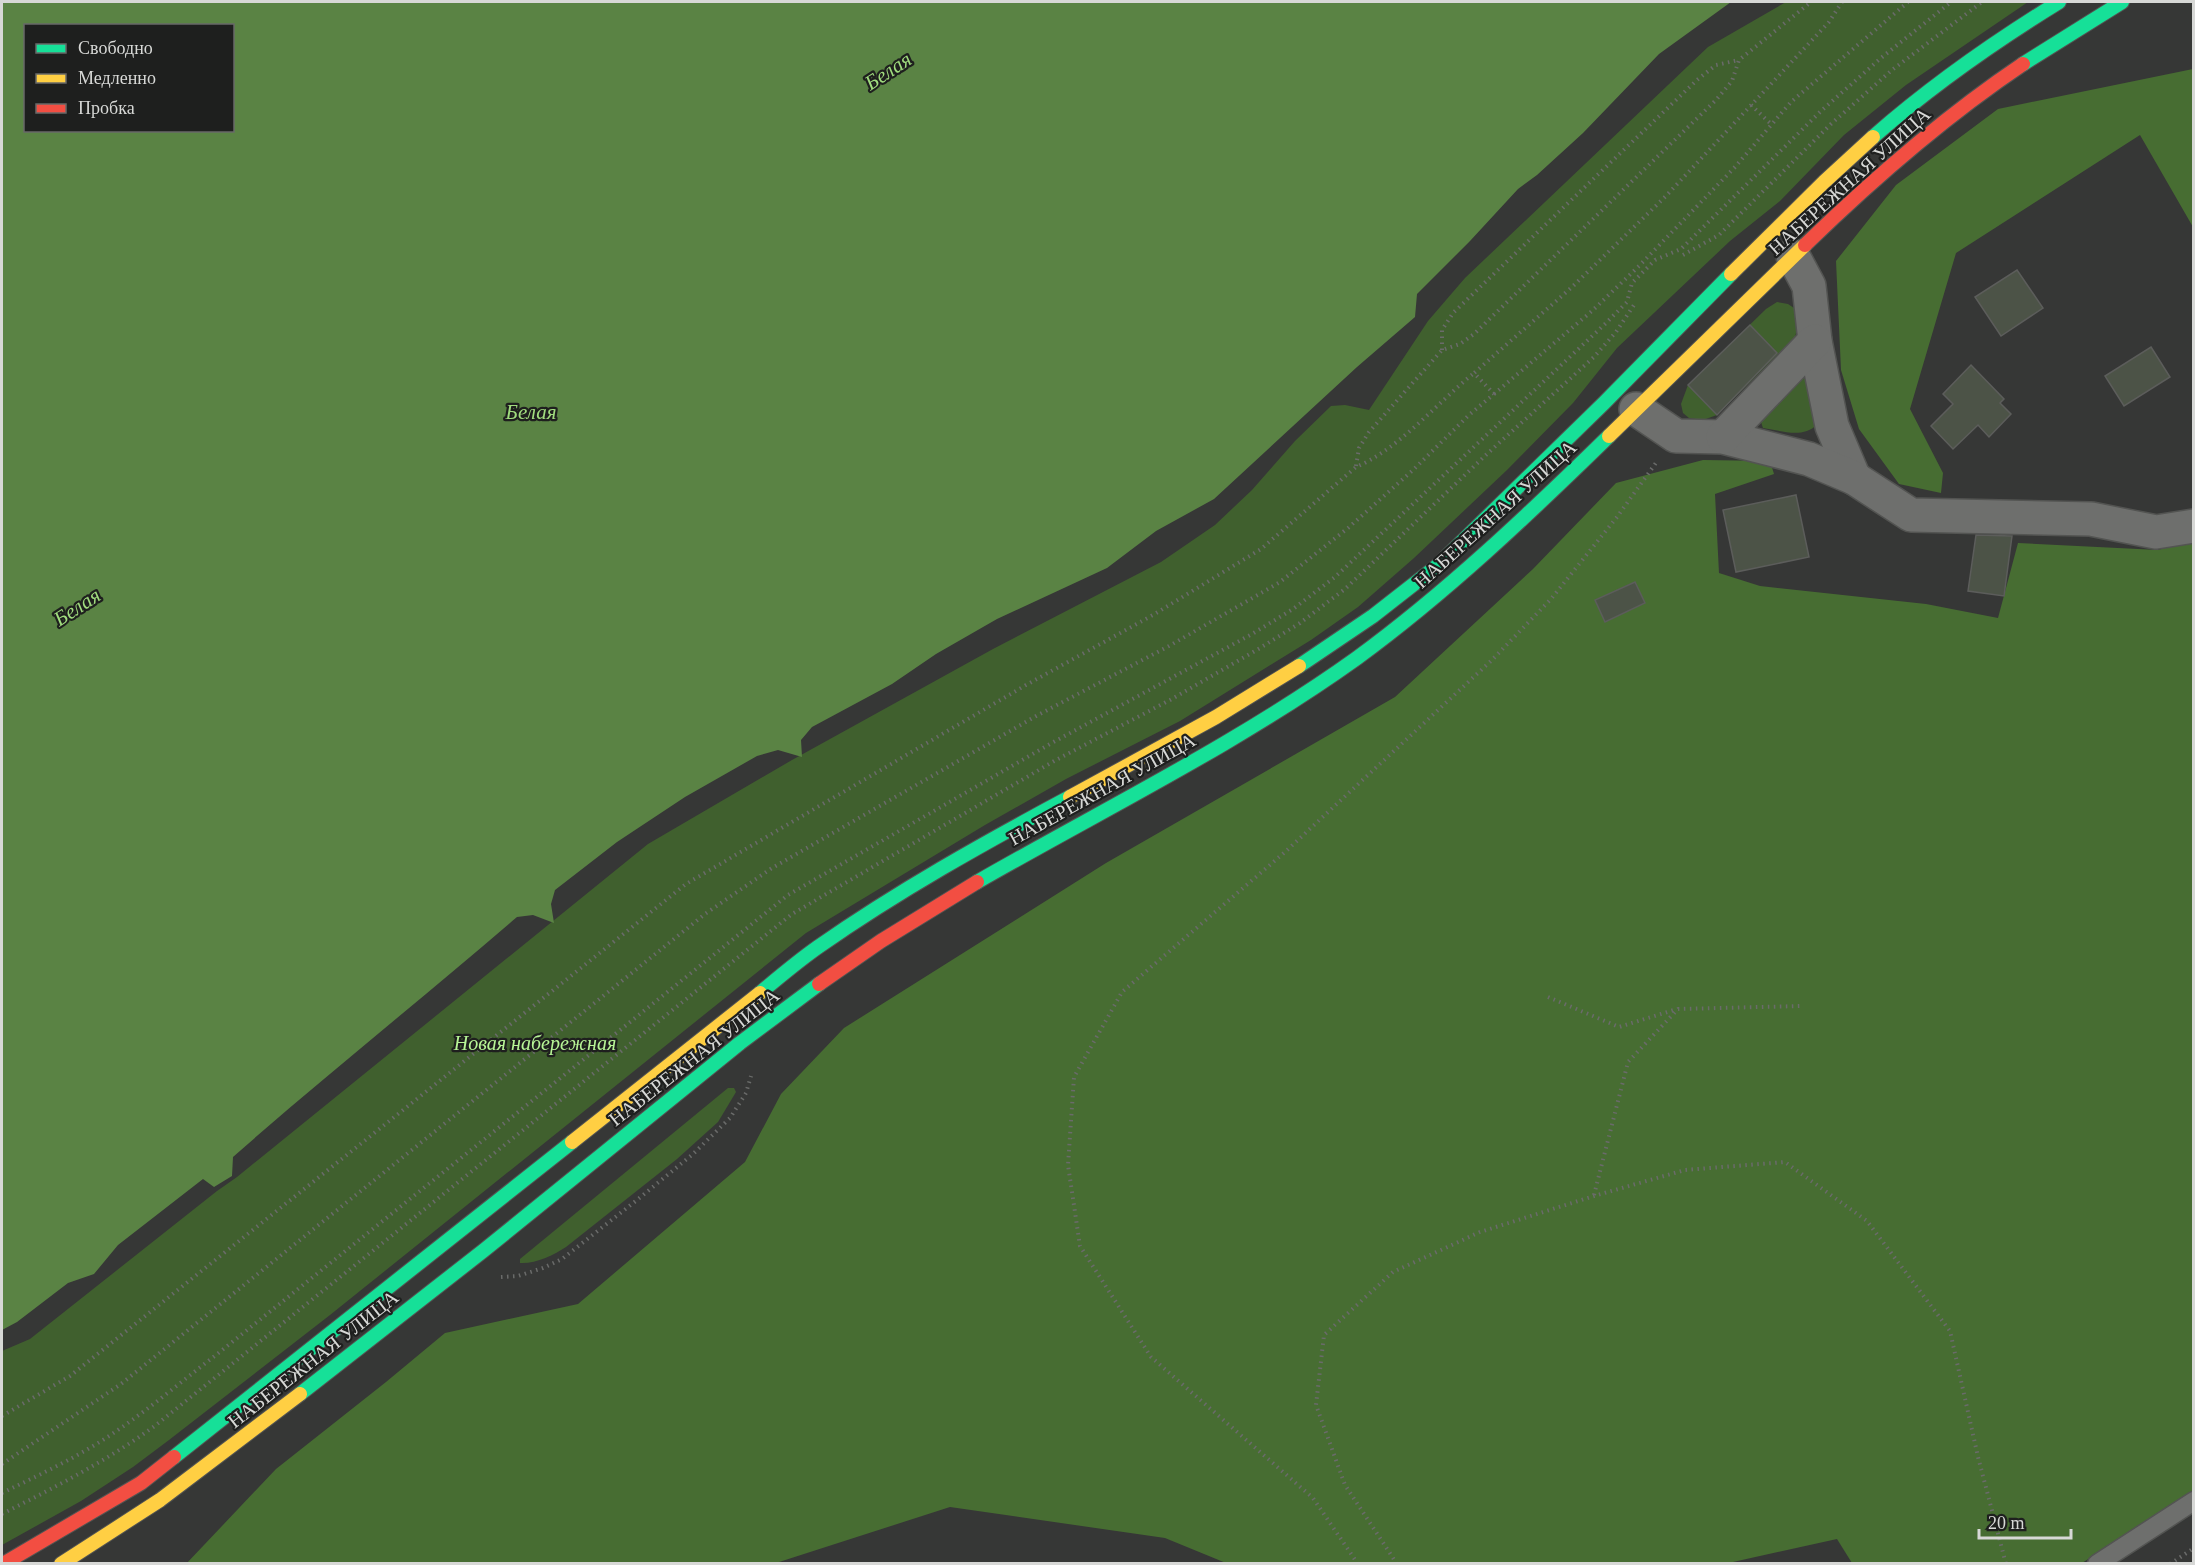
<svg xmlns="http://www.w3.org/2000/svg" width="2195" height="1565" viewBox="0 0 2195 1565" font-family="Georgia,serif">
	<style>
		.green { fill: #40602e }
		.forest { fill: #476d32 }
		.water { fill: #5a8344; fill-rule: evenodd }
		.building { fill: #4c5347; stroke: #5c5d5b; stroke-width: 1.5 }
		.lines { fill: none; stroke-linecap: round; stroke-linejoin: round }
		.lane-casing { stroke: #535452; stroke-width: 21 }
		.street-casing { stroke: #535452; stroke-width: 36 }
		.fast-casing { stroke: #535452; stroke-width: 16 }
		.slow-casing { stroke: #535452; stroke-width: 16 }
		.jam-casing { stroke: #535452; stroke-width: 16 }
		.path { stroke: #6a6b6a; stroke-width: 4; stroke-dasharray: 1.5 4.5; stroke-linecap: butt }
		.lane { stroke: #6e6f6d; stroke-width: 18 }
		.street { stroke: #6e6f6d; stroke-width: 33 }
		.fast { stroke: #16e098; stroke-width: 14 }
		.slow { stroke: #ffcf43; stroke-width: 14 }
		.jam { stroke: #f24e42; stroke-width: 14 }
		.labels { text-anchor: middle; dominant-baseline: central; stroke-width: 4.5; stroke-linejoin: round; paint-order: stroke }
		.street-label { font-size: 20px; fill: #d7d8d6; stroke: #1e1f1e }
		.park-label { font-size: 20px; font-style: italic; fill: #b7f596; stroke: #1e1f1e }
		.water-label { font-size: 21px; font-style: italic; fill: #a0dc7e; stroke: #1e1f1e }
	</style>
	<rect width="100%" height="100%" fill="#363736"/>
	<g class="green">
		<path d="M 1786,2 L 2028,2 L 1906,85 L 1844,135 L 1780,201 L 1730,241 L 1617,348 L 1573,403 L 1507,470 L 1414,558 L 1358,607 L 1311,640 L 1180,721 L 1066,779 L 985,825 L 806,933 L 330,1315 L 169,1440 L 133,1467 L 81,1501 L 2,1545 L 2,1351 L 30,1339 L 217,1191 L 237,1177 L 648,844 L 792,760 L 993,649 L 1161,562 L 1215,525 L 1252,490 L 1295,441 L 1331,406 L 1345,405 L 1369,410 L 1428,321 L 1465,278 L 1708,47 Z"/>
		<path d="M 1777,302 L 1788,304 L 1797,310 L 1798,325 L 1795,337 L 1717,415 L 1703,420 L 1689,418 L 1683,413 L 1681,404 L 1688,385 L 1766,309 Z"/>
		<path d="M 1798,377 L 1810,380 L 1818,424 C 1802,439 1784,431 1763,428 L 1759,416 Z"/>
		<path d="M 728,1088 L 734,1088 L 736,1092 L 718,1122 L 677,1159 L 566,1247 C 554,1255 535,1264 520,1263 L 520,1259 Z"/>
	</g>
	<g class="forest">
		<path d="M 2193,69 L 2193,227 L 2140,135 L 1956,253 L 1910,409 L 1943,473 L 1941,493 L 1899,484 L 1859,429 L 1841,370 L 1836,261 L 1896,185 L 1998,109 Z"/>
		<path d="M 1703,460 L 1770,461 L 1774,474 L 1715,494 L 1719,573 L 1760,586 L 1926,604 L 1998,618 L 2018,543 L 2158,550 L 2193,540 L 2193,1492 L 2082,1563 L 1852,1563 L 1837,1539 L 1724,1564 L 1226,1563 L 1165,1538 L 950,1507 L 776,1563 L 186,1564 L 276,1469 L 386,1382 L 445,1333 L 578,1304 L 745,1162 L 781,1094 L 844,1028 L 1106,863 L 1395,697 L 1533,569 L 1616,483 Z"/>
	</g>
	<path class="water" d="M 2,2 L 1731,2 L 1659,54 L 1583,133 L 1537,175 L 1518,189 L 1470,241 L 1417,294 L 1415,317 L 1357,367 L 1214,499 L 1156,531 L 1107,568 L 997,619 L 936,654 L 892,684 L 812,727 L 801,740 L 802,757 L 778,750 L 757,756 L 685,797 L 617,842 L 555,890 L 551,904 L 554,923 L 533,915 L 517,917 C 423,998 326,1075 233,1157 L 232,1176 L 214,1187 L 203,1179 L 118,1245 L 94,1274 L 68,1283 L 17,1322 L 2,1330 ZM 26,26 L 232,26 L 232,130 L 26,130 Z"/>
	<g class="building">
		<path d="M 2017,270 L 2043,308 L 2001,336 L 1975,297 Z"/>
		<path d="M 1750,325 L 1777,353 L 1717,415 L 1688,385 Z"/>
		<path d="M 2151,347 L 2170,377 L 2124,406 L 2105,376 Z"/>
		<path d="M 1971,365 L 2004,399 L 2000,403 L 2011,414 L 1989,437 L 1978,425 L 1953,449 L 1931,426 L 1953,404 L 1943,394 Z"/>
		<path d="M 1796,495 L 1809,557 L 1736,572 L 1723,510 Z"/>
		<path d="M 1976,535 L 2012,536 L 2004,596 L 1968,591 Z"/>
		<path d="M 1635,582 L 1645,603 L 1605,622 L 1595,600 Z"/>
	</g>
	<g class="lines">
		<defs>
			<path id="lane" d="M 2097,1564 L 2194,1501"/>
			<g id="street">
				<path d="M 1793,256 L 1809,286 L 1815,341 L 1832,426 L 1854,478"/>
				<path d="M 1636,409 L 1676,436 L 1723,437 L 1809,459 L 1854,478 L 1911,515 L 2091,519 L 2156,532 L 2194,526"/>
				<path d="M 1723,437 L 1815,341"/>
			</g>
			<g id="fast">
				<path d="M 2023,64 L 2122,2"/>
				<path d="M 1873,137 C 1931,86 1994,42 2059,2"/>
				<path d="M 1299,666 L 1373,616 L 1437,566 L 1604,403 L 1731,274"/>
				<path d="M 977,882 C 1104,809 1237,744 1357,658 C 1447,592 1529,514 1609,436"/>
				<path d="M 760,993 C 779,977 798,961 818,947 C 898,891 984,843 1070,797"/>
				<path d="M 300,1394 L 483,1251 L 740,1043 L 819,984"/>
				<path d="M 174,1457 L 572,1142"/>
			</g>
			<g id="slow">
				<path d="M 1731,274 L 1824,182 L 1873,137"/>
				<path d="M 1609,436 L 1805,245"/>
				<path d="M 1070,797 L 1216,717 L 1299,666"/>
				<path d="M 572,1142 L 760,993"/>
				<path d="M 61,1564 L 160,1500 L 300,1394"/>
			</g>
			<g id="jam">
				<path d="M 1805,245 C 1873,179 1944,117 2023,64"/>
				<path d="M 819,984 L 881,941 L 977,882"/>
				<path d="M 3,1564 L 141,1483 L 174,1457"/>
			</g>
		</defs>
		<use href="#lane" class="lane-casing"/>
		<use href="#street" class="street-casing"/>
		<use href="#fast" class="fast-casing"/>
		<use href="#slow" class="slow-casing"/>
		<use href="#jam" class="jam-casing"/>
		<g class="path">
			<path d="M 1751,105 L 1771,124"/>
			<path d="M 1683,255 L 1719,235 L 1831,124 L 1892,70 L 1982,2"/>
			<path d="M 1442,350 L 1442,330 L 1453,313 L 1477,290 L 1697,80 L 1716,65 L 1739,60"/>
			<path d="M 1494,394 L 1592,311 L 1639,266 L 1735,167 L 1791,102 L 1908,2"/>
			<path d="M 1356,466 L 1359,448 L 1369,432 L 1442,350 L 1460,344 L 1474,334 L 1716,100 L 1732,81 L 1739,60 L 1811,2"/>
			<path d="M 1548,997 L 1619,1027 L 1677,1009"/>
			<path d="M 1594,1195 L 1628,1062 L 1678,1009 L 1802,1006"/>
			<path d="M 501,1277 L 518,1276 L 543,1268 L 562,1259 L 637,1200 L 693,1154 L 730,1118 L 746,1093 L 751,1076"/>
			<path d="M 2,1416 L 70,1376 L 686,884 L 1026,685 L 1153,615 L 1261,549 L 1356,467 C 1399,449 1437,403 1474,373"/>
			<path d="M 2,1464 L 121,1384 L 705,914 L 772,868 L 1038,715 L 1169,646 L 1280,582 L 1348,528 L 1413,470 L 1469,415 L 1494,394 L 1474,373 L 1571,288 L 1666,196 L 1829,22 L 1842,2"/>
			<path d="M 2,1493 C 39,1475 78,1457 112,1434 C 148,1410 182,1381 216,1355 L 788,895 L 1050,744 L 1252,634 L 1293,609 L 1335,577 L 1605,324 L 1627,302 L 1632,283 L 1655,260 L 1681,249 L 1821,111 L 1881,58 L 1951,2"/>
			<path d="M 2,1514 C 55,1487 107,1461 156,1425 L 792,914 L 1056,760 L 1170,700 L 1260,648 L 1300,623 L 1345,589 L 1488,453 L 1594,357 L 1616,332 L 1634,305"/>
			<path d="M 1358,1564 L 1313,1498 L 1151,1357 L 1080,1246 L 1068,1165 L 1074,1077 L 1122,992 L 1285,852 L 1492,660 L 1551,599 L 1617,517 L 1658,460"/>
			<path d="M 1397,1564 L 1345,1485 L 1316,1405 L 1324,1335 L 1393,1272 L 1480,1232 L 1594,1196 L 1685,1170 L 1785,1162 L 1867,1221 L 1950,1331 L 1978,1457 L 2006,1564"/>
			<path d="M 2170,1564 L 2194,1548"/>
		</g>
		<use href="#lane" class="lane"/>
		<use href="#street" class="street"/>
		<use href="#fast" class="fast"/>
		<use href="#slow" class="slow"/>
		<use href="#jam" class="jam"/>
	</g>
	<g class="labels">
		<g class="street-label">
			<text transform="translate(1849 181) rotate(-42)">НАБЕРЕЖНАЯ УЛИЦА</text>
			<text transform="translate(1495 514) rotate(-42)">НАБЕРЕЖНАЯ УЛИЦА</text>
			<text transform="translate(1102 789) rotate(-29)">НАБЕРЕЖНАЯ УЛИЦА</text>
			<text transform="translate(694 1057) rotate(-38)">НАБЕРЕЖНАЯ УЛИЦА</text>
			<text transform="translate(313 1359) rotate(-38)">НАБЕРЕЖНАЯ УЛИЦА</text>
		</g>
		<g class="park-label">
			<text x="535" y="1043">Новая набережная</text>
		</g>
		<g class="water-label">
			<text transform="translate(888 71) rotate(-33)">Белая</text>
			<text x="531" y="412">Белая</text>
			<text transform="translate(77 607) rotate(-33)">Белая</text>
		</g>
	</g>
	<rect width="2195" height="1565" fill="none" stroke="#d7d8d6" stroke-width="6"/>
	<rect x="24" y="24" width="210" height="108" fill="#1e1f1e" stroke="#686968" stroke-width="1.5"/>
	<rect x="36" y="44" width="30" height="9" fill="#16e098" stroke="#686968" stroke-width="1.5"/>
	<text x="78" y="54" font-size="18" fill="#d7d8d6">Свободно</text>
	<rect x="36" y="74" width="30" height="9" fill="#ffcf43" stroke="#686968" stroke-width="1.5"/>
	<text x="78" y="84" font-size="18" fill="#d7d8d6">Медленно</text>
	<rect x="36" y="104" width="30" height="9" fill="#f24e42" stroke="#686968" stroke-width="1.5"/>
	<text x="78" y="114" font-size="18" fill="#d7d8d6">Пробка</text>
	<path d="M1979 1529v9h92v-9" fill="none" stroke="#d7d8d6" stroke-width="3"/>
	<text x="1988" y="1529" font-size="18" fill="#d7d8d6" stroke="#1e1f1e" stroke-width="4.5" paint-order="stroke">20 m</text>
</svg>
